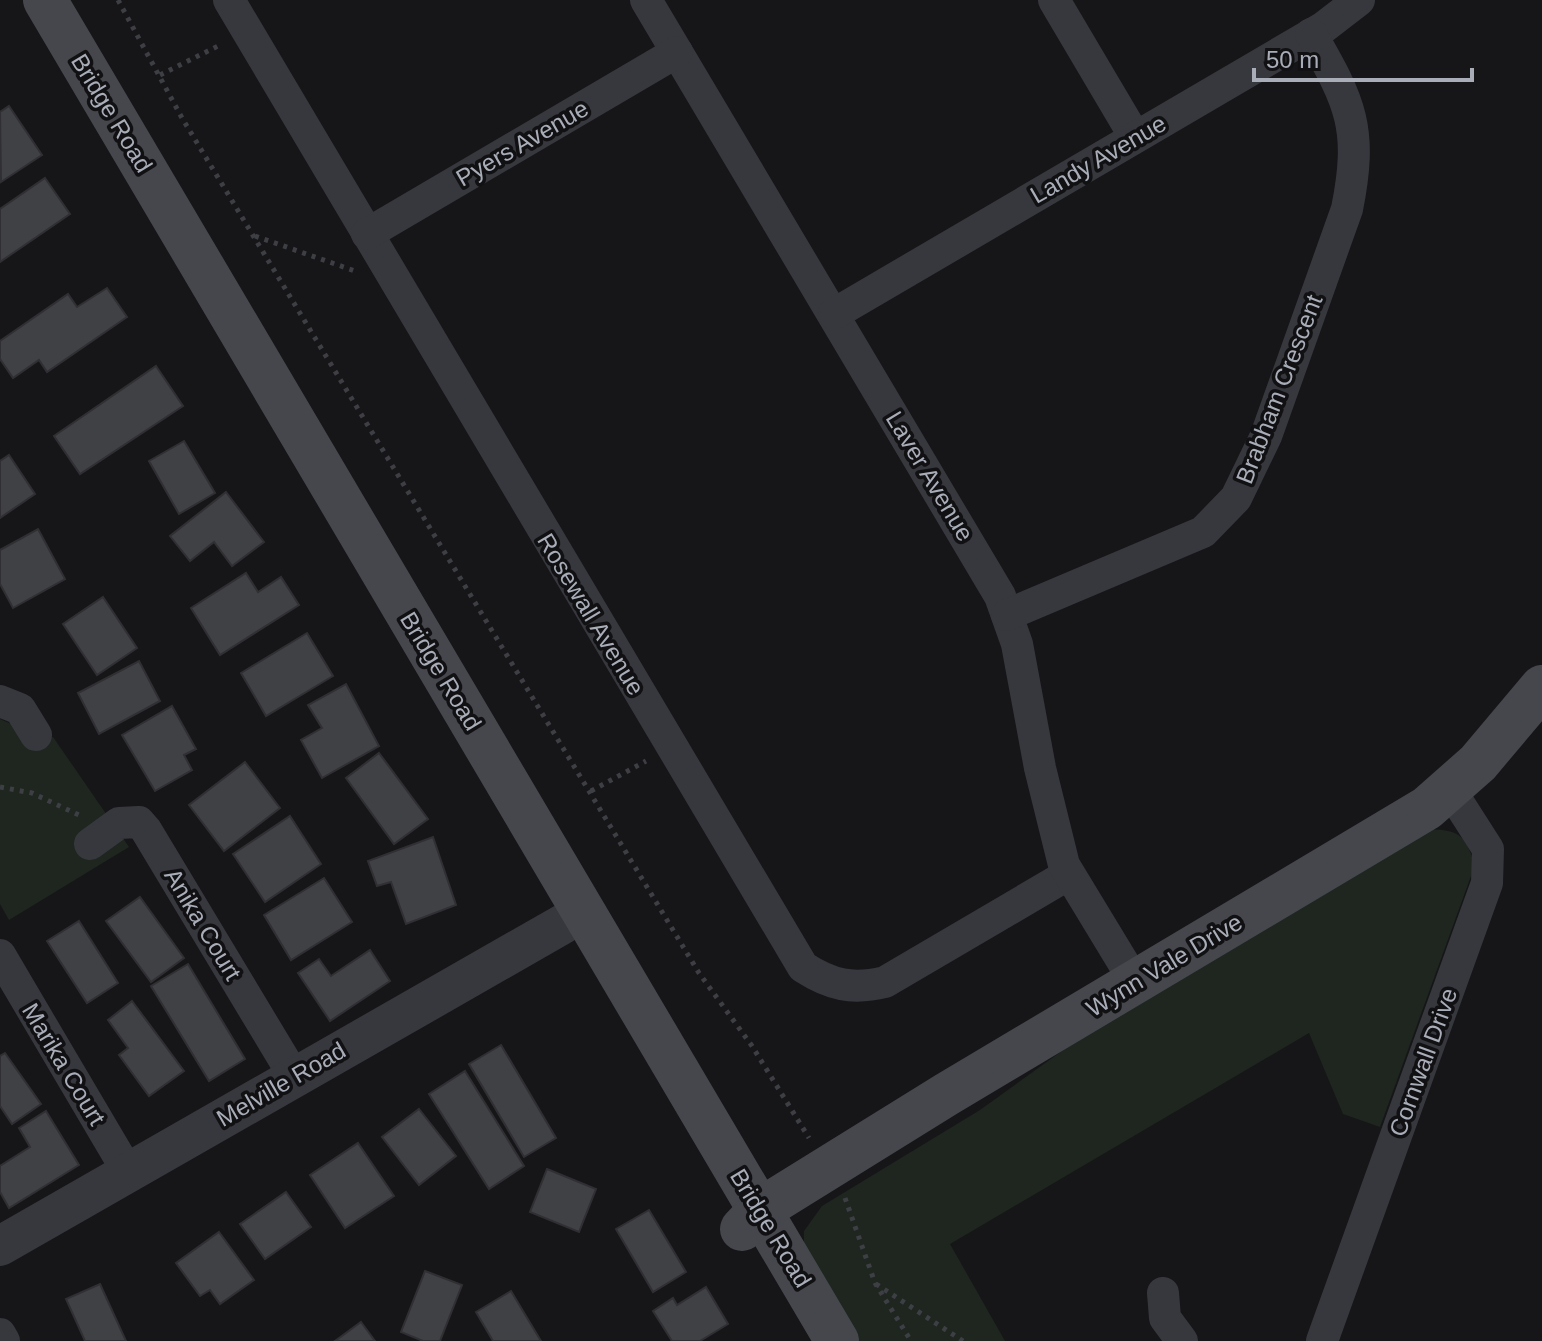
<svg xmlns="http://www.w3.org/2000/svg" width="1542" height="1341" viewBox="0 0 1542 1341" font-family="Helvetica,sans-serif">
	<style>
		.green { fill: #1e261f }
		.building { fill: #404145; stroke: #303034; stroke-width: 2 }
		.lines { fill: none; stroke-linecap: round; stroke-linejoin: round }
		.path { stroke: #3d3f44; stroke-width: 5; stroke-dasharray: 4 6; stroke-linecap: butt }
		.minor { stroke: #37383d; stroke-width: 32 }
		.tertiary { stroke: #37383d; stroke-width: 40 }
		.secondary { stroke: #45474d; stroke-width: 44 }
		.labels { text-anchor: middle; dominant-baseline: central; stroke-width: 7; stroke-linejoin: round; paint-order: stroke }
		.street-label { font-size: 24px; fill: #a8adb8; stroke: #111113 }
	</style>
	<rect width="100%" height="100%" fill="#161618"/>
	<g class="green">
		<path d="M 0,719 L 16,726 L 33,747 L 53,737 L 129,847 L 9,920 L 0,904 Z"/>
		<path d="M 1424,829 C 1459,830 1464,832 1475,865 L 1380,1127 L 1343,1114 L 1309,1033 L 950,1244 L 1005,1341 L 856,1341 L 804,1254 L 804,1231 L 822,1206 L 980,1110 L 1105,1020 Z"/>
	</g>
	<g class="building">
		<path d="M 9,106 L 42,155 L 1,182 L 0,112 Z"/>
		<path d="M 45,178 L 70,214 L 0,262 L 0,209 Z"/>
		<path d="M 107,288 L 127,317 L 47,372 L 39,360 L 13,378 L 0,359 L 0,341 L 68,294 L 77,307 Z"/>
		<path d="M 156,366 L 183,406 L 80,474 L 54,436 Z"/>
		<path d="M 184,441 L 215,493 L 179,514 L 149,461 Z"/>
		<path d="M 9,455 L 35,494 L 0,518 L 0,461 Z"/>
		<path d="M 226,492 L 264,542 L 232,566 L 214,542 L 190,561 L 170,536 Z"/>
		<path d="M 38,529 L 65,579 L 13,608 L 0,584 L 0,550 Z"/>
		<path d="M 246,573 L 258,592 L 281,577 L 299,605 L 220,655 L 191,608 Z"/>
		<path d="M 103,597 L 137,648 L 97,675 L 63,624 Z"/>
		<path d="M 307,633 L 333,676 L 266,716 L 241,673 Z"/>
		<path d="M 139,661 L 160,701 L 99,734 L 78,693 Z"/>
		<path d="M 346,684 L 379,746 L 322,778 L 301,740 L 322,728 L 308,705 Z"/>
		<path d="M 172,706 L 196,749 L 184,755 L 192,770 L 155,791 L 122,735 Z"/>
		<path d="M 379,753 L 428,819 L 394,844 L 346,778 Z"/>
		<path d="M 245,762 L 280,808 L 224,851 L 189,805 Z"/>
		<path d="M 290,816 L 321,864 L 265,902 L 233,854 Z"/>
		<path d="M 433,837 L 456,905 L 406,924 L 391,882 L 377,886 L 368,861 Z"/>
		<path d="M 324,878 L 352,922 L 291,960 L 264,915 Z"/>
		<path d="M 140,897 L 184,958 L 151,982 L 106,921 Z"/>
		<path d="M 79,921 L 118,983 L 87,1003 L 47,941 Z"/>
		<path d="M 370,950 L 390,981 L 330,1021 L 298,973 L 319,959 L 331,976 Z"/>
		<path d="M 188,964 L 245,1059 L 209,1081 L 151,986 Z"/>
		<path d="M 132,1001 L 184,1071 L 149,1096 L 119,1055 L 128,1048 L 108,1020 Z"/>
		<path d="M 501,1045 L 556,1138 L 524,1157 L 469,1064 Z"/>
		<path d="M 5,1053 L 41,1104 L 12,1124 L 0,1106 L 0,1056 Z"/>
		<path d="M 465,1071 L 524,1166 L 489,1189 L 429,1094 Z"/>
		<path d="M 419,1109 L 456,1156 L 419,1185 L 382,1137 Z"/>
		<path d="M 46,1111 L 79,1165 L 9,1208 L 0,1192 L 0,1166 L 30,1147 L 19,1128 Z"/>
		<path d="M 358,1143 L 394,1196 L 345,1228 L 310,1175 Z"/>
		<path d="M 547,1169 L 596,1189 L 579,1232 L 530,1212 Z"/>
		<path d="M 286,1192 L 311,1227 L 265,1259 L 240,1224 Z"/>
		<path d="M 649,1210 L 686,1272 L 653,1292 L 616,1229 Z"/>
		<path d="M 219,1232 L 254,1280 L 220,1304 L 210,1290 L 200,1296 L 176,1263 Z"/>
		<path d="M 425,1271 L 462,1285 L 440,1341 L 423,1341 L 401,1332 Z"/>
		<path d="M 100,1284 L 126,1341 L 85,1341 L 66,1299 Z"/>
		<path d="M 706,1287 L 728,1324 L 700,1341 L 672,1341 L 653,1311 L 673,1298 L 677,1305 Z"/>
		<path d="M 511,1291 L 541,1341 L 493,1341 L 476,1312 Z"/>
		<path d="M 361,1322 L 375,1341 L 335,1341 Z"/>
	</g>
	<g class="lines">
		<g class="path">
			<path d="M 118,0 L 182,118 L 699,973 L 752,1046 L 809,1138"/>
			<path d="M 160,75 L 222,44"/>
			<path d="M 255,236 L 355,271"/>
			<path d="M 0,787 L 32,793 L 81,816"/>
			<path d="M 591,791 L 646,761"/>
			<path d="M 845,1198 L 875,1283 L 911,1341"/>
			<path d="M 876,1284 L 963,1341"/>
		</g>
		<g class="minor">
			<path d="M 229,0 L 803,967 C 831,985 852,990 885,982 L 1069,874"/>
			<path d="M 646,0 L 1000,596 L 1017,644 L 1040,768 L 1064,865 L 1135,982"/>
			<path d="M 1054,0 L 1135,137"/>
			<path d="M 367,234 L 677,52"/>
			<path d="M 834,314 L 1324,27 L 1359,0"/>
			<path d="M 1007,615 L 1203,532 L 1236,498 L 1266,436 L 1347,209 C 1363,129 1351,103 1311,34"/>
			<path d="M 0,701 L 20,709 L 36,735"/>
			<path d="M 90,844 L 119,823 L 139,822 L 146,830 L 294,1076"/>
			<path d="M 0,955 L 128,1172"/>
			<path d="M 1163,1293 L 1165,1318 L 1182,1341"/>
			<path d="M 0,1334 L 4,1341"/>
			<path d="M 1322,1341 L 1487,883 L 1488,849 L 1449,788"/>
		</g>
		<path class="tertiary" d="M 0,1246 L 563,924"/>
		<g class="secondary">
			<path d="M 45,0 L 837,1341"/>
			<path d="M 742,1229 L 760,1210 L 947,1094 L 1427,808 L 1478,763 L 1542,687"/>
		</g>
	</g>
	<g class="labels">
		<g class="street-label">
			<text transform="translate(112 113) rotate(59)">Bridge Road</text>
			<text transform="translate(522 143) rotate(-30)">Pyers Avenue</text>
			<text transform="translate(1098 159) rotate(-30)">Landy Avenue</text>
			<text transform="translate(1279 389) rotate(-69)">Brabham Crescent</text>
			<text transform="translate(930 476) rotate(59)">Laver Avenue</text>
			<text transform="translate(591 614) rotate(59)">Rosewall Avenue</text>
			<text transform="translate(441 671) rotate(59)">Bridge Road</text>
			<text transform="translate(203 924) rotate(59)">Anika Court</text>
			<text transform="translate(1164 965) rotate(-31)">Wynn Vale Drive</text>
			<text transform="translate(1423 1062) rotate(-70)">Cornwall Drive</text>
			<text transform="translate(64 1064) rotate(59)">Marika Court</text>
			<text transform="translate(281 1084) rotate(-30)">Melville Road</text>
			<text transform="translate(771 1228) rotate(59)">Bridge Road</text>
		</g>
	</g>
	<path d="M1254 68v12h218v-12" fill="none" stroke="#a8adb8" stroke-width="4"/>
	<text x="1266" y="68" font-size="24" fill="#a8adb8" stroke="#111113" stroke-width="6" paint-order="stroke">50 m</text>
</svg>
